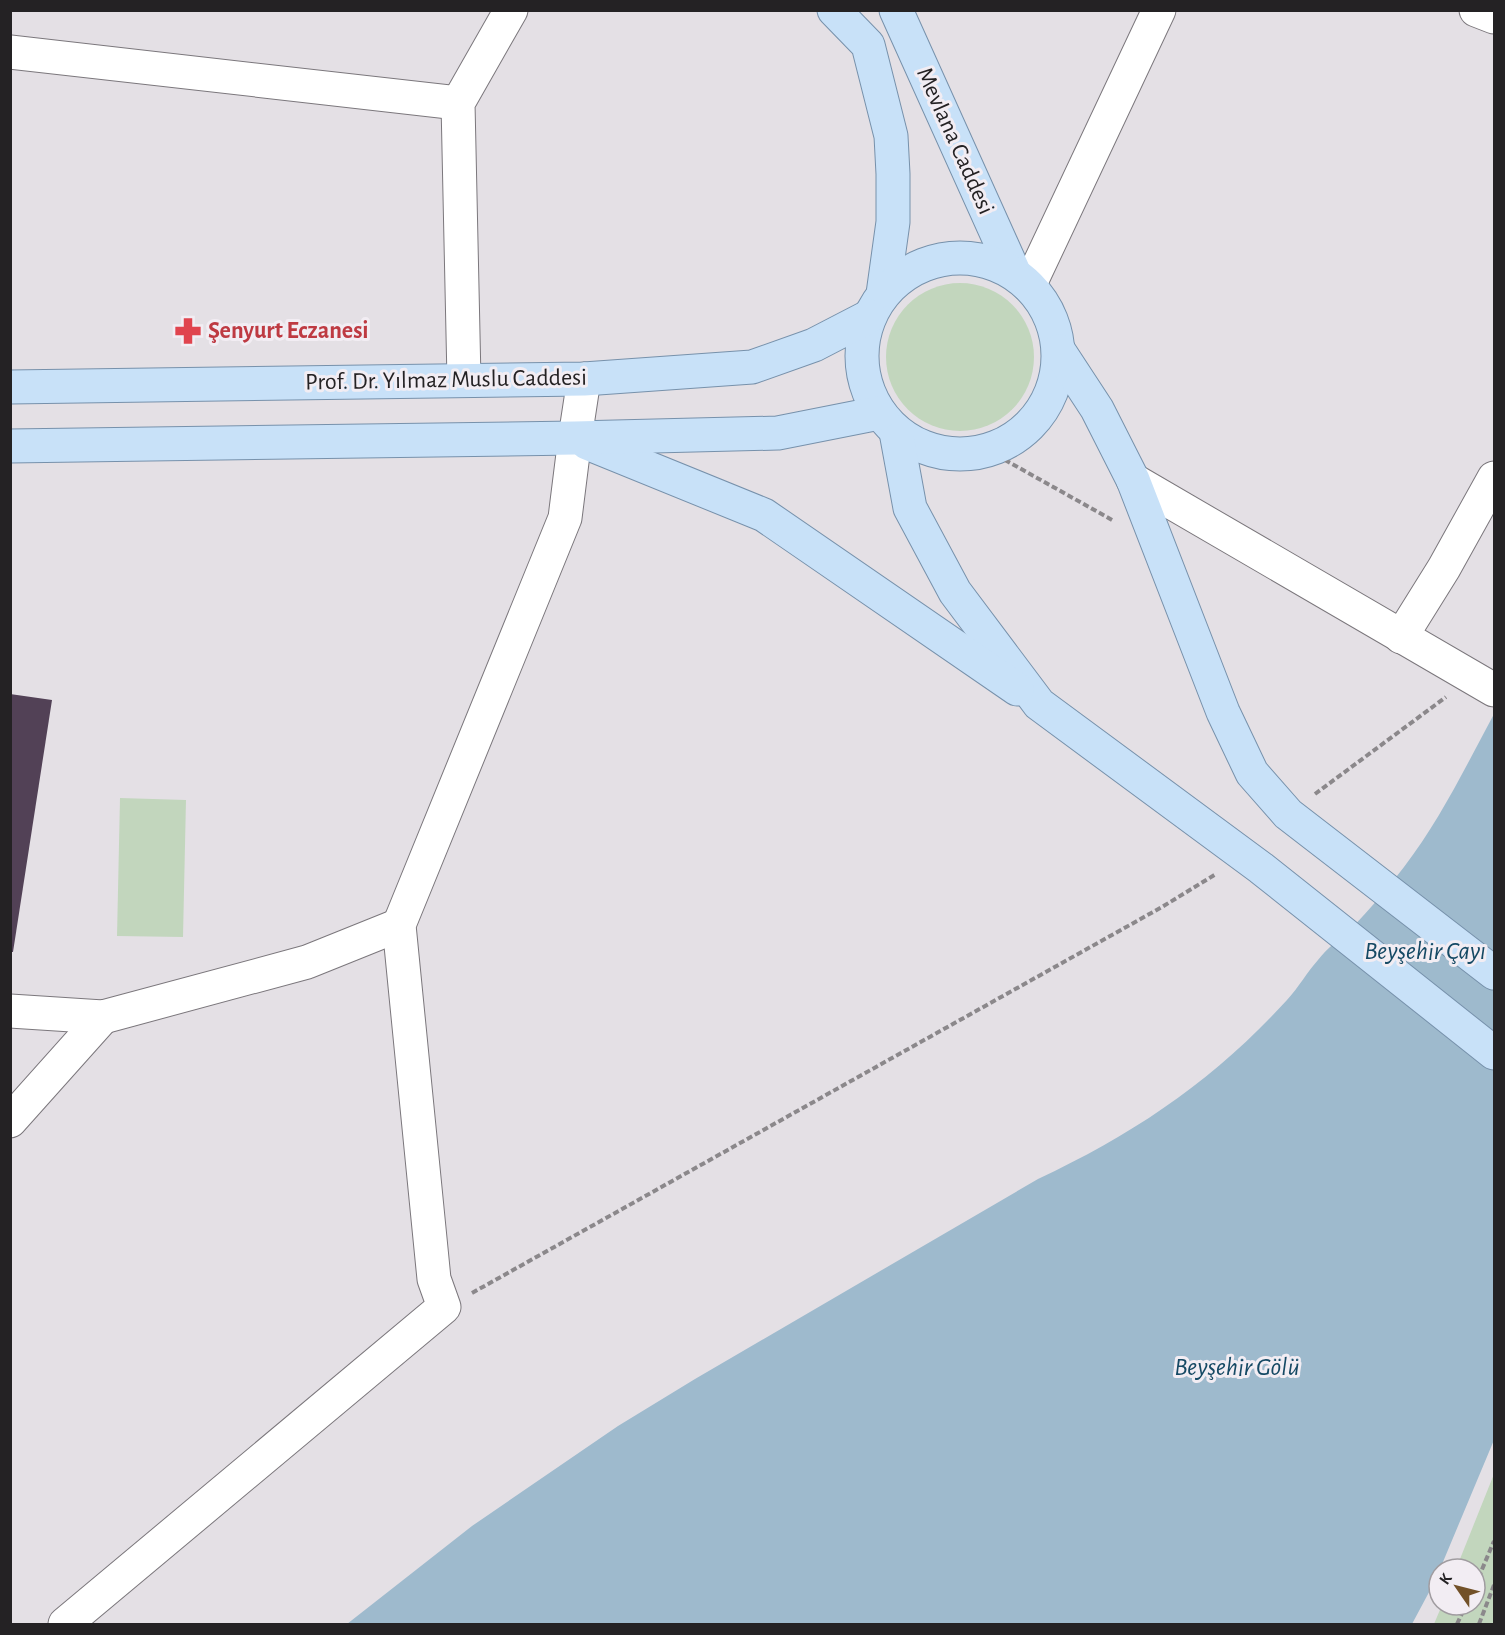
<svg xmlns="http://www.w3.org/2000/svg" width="1505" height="1635" viewBox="0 0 1505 1635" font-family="'Alegreya Sans',sans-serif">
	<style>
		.green { fill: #c2d6bd }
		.water { fill: #9ebacd }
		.building { fill: #524156 }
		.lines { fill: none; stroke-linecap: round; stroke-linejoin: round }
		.minor-casing { stroke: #7b777c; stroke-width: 35 }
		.major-casing { stroke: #7791ab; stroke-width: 35 }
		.path { stroke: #8b888b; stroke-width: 4; stroke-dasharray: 6 3; stroke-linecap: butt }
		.minor { stroke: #fff; stroke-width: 33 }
		.major { stroke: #c8e1f8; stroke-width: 33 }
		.labels { text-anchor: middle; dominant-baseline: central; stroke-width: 6; stroke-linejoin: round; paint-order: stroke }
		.street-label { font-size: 24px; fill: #242224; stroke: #f2edf3 }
		.health-label { font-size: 24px; font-weight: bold; fill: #be3a42; stroke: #f2edf3; text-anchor: start }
		.water-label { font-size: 26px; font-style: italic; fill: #154964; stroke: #f2edf3 }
	</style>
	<rect width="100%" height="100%" fill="#e4e0e5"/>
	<g class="green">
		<circle cx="960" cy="357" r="74"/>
		<path d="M 120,798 L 186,800 L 183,937 L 117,936 Z"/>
		<path d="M 1494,1474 L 1494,1624 L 1434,1624 L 1442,1605 L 1475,1605 L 1475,1569 L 1456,1569 Z"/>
	</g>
	<path class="water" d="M 1494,714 L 1494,1440 L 1435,1581 L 1412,1624 L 347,1624 L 472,1526 L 618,1426 L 695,1379 L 1038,1179 C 1136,1133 1214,1080 1287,1000 C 1299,987 1307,972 1318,960 C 1327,948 1340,939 1351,929 C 1370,909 1388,888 1404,867 C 1440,820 1466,766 1494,714 Z"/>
	<path class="building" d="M 10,694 L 52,700 L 13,952 L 10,952 Z"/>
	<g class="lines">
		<defs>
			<g id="minor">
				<path d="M 1476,10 L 1494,17"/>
				<path d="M 10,52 L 458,103"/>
				<path d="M 1029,286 L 1159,10"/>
				<path d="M 464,380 L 458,103 L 511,10"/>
				<path d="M 1133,480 L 1494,690"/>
				<path d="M 1401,637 L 1444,568 L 1494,478"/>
				<path d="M 10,1011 L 103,1017 L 307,962 L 399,925"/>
				<path d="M 10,1121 L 103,1017"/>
				<path d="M 65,1624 L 444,1307 L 434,1279 L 399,925 L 565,518 L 575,438 L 584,379"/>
			</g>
			<g id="major">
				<path d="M 834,10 L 868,45 L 891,136 L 893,174 L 893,222 L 883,294"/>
				<path d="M 896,10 L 1014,272"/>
				<circle cx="960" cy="356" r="98"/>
				<path d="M 1059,351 L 1097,409 L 1133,480 L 1223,712 L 1252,773 L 1288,814 L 1494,973"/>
				<path d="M 10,387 L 584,379 L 752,367 L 814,345 L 870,316"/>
				<path d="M 896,432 L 910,508 L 955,592 L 1039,704 L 1261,868 L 1494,1053"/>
				<path d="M 587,443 L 764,515 L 1017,689"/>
				<path d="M 10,446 L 575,438 L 778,433 L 879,413"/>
			</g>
		</defs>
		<use href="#minor" class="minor-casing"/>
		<use href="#major" class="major-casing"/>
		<g class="path">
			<path d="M 989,451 L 1114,521"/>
			<path d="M 1315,794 L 1446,697"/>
			<path d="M 472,1293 L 1162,907 L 1216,874"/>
			<path d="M 1475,1586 L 1494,1541"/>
			<path d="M 1457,1624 L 1466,1605"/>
			<path d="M 1479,1624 L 1494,1585"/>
		</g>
		<use href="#minor" class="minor"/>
		<use href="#major" class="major"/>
	</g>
	<defs>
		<symbol id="pharmacy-bare" viewBox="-9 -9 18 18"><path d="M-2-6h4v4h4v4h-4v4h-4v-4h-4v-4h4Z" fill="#e0444e" stroke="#f2edf3" stroke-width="2.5" paint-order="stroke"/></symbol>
	</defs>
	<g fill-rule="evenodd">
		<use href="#pharmacy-bare" x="169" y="312" width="38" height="38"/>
	</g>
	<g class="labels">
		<g class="street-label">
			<text transform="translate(955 141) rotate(66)">Mevlana Caddesi</text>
			<text transform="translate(446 380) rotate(-1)">Prof. Dr. Yılmaz Muslu Caddesi</text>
		</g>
		<g class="health-label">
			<text x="208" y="331">Şenyurt Eczanesi</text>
		</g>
		<g class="water-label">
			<text x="1425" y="951">Beyşehir Çayı</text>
			<text x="1237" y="1367">Beyşehir Gölü</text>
		</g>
	</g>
	<rect width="1505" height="1635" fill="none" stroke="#242224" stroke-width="24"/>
	<g transform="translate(1457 1587) rotate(305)"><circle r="28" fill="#f2edf3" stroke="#a09ca0" stroke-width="1.5"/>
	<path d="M0-4.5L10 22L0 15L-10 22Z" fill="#725128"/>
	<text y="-9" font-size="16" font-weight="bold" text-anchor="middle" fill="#242224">K</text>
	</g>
</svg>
